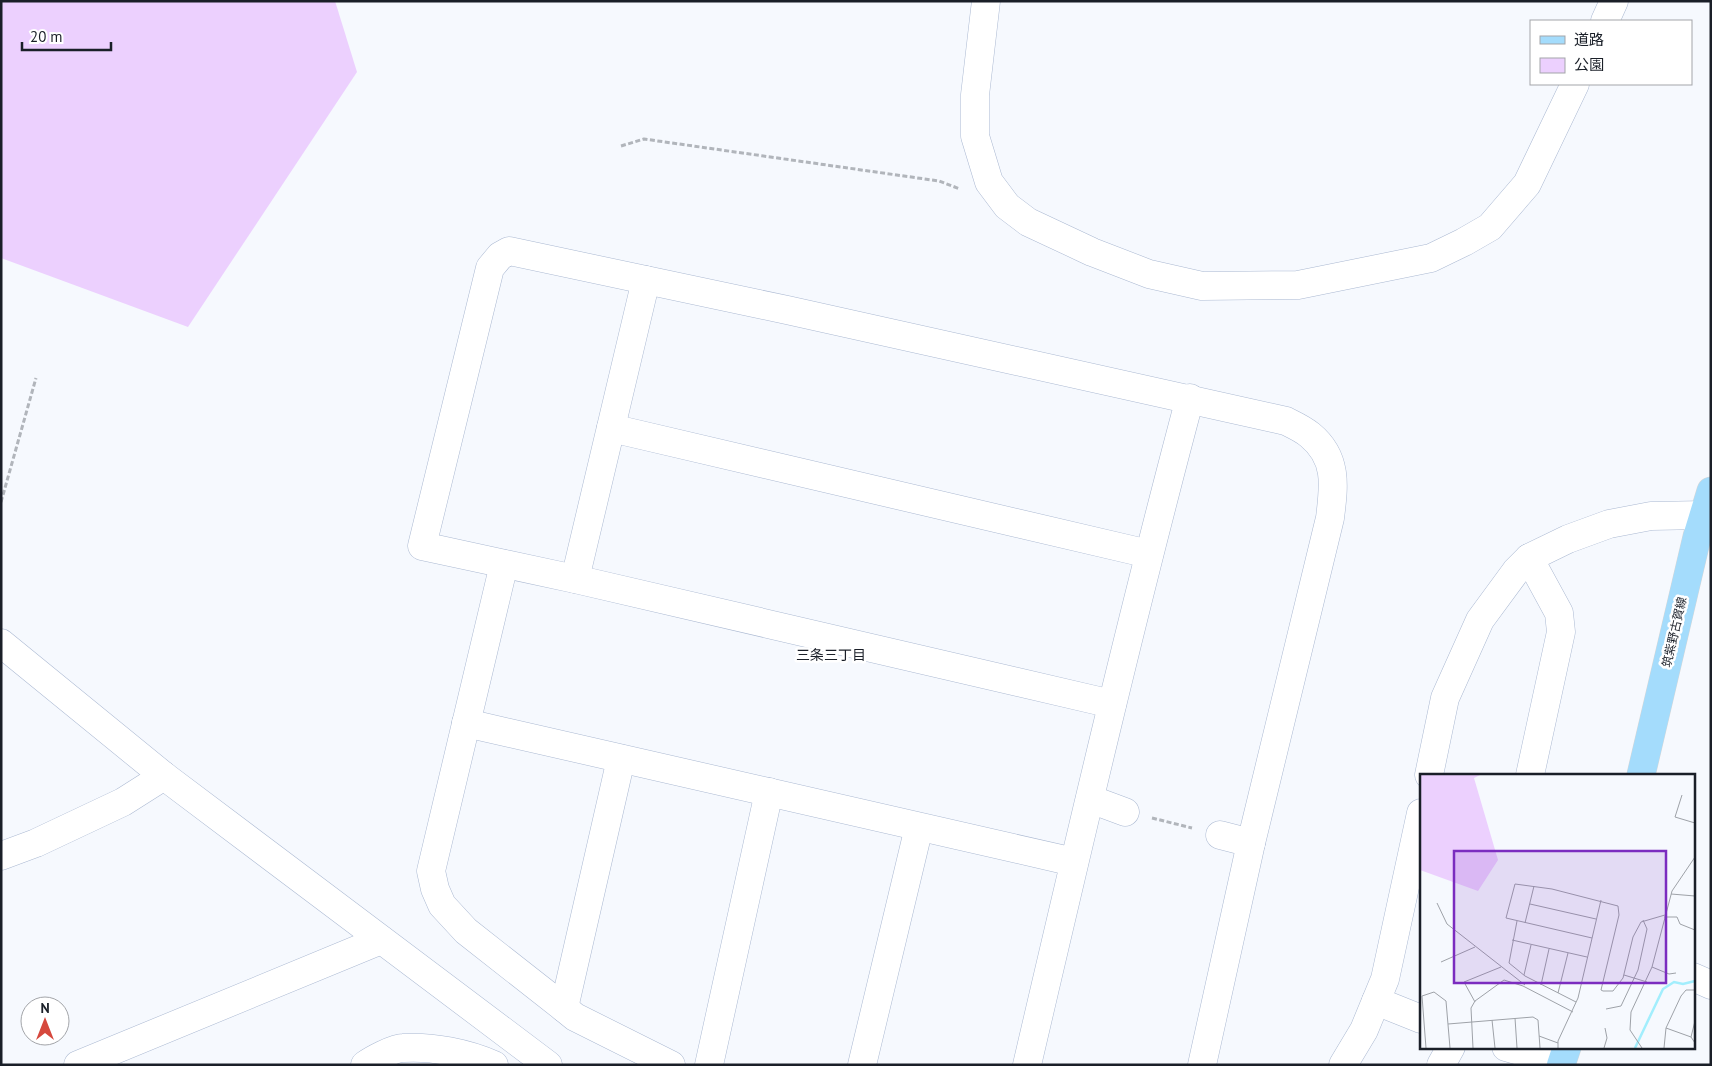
<svg xmlns="http://www.w3.org/2000/svg" width="1712" height="1066" viewBox="0 0 1712 1066" font-family="'PT Sans','Noto Sans JP',sans-serif">
	<style>
		.green { fill: #ecd0fe }
		.lines { fill: none; stroke-linecap: round; stroke-linejoin: round }
		.minor-casing { stroke: #abb9d2; stroke-width: 29 }
		.major-casing { stroke: #d6d7d8; stroke-width: 29 }
		.path { stroke: #b1b5bb; stroke-width: 3; stroke-dasharray: 5 2.5; stroke-linecap: butt }
		.minor { stroke: #fff; stroke-width: 28 }
		.major { stroke: #a4dcfc; stroke-width: 28 }
		.labels { text-anchor: middle; dominant-baseline: central; stroke-width: 5; stroke-linejoin: round; paint-order: stroke }
		.street-label { font-size: 12px; fill: #1a1f28; stroke: #fff }
		.neighbourhood-label { font-size: 14px; fill: #1a1f28; stroke: #fff }
		.inset-river { fill: none; stroke: #a2eefd; stroke-width: 2.5 }
		.inset-road { fill: none; stroke: #9ea2a8; stroke-width: 1 }
		.view { fill: #7b2cbf; fill-opacity: 0.15; stroke: #7b2cbf; stroke-width: 2.5 }
		.inset-edge { fill: none; stroke: #1a1f28; stroke-width: 2.5 }
	</style>
	<rect width="100%" height="100%" fill="#f6f9fe"/>
	<path class="green" d="M 1,1 L 335,1 L 357,72 L 188,327 L 1,258 Z"/>
	<g class="lines">
		<defs>
			<g id="minor">
				<path d="M 986,1 L 975,95 L 975,136 L 989,182 L 1007,206 L 1028,222 L 1092,252 L 1149,274 L 1202,286 L 1298,285 L 1431,258 L 1464,242 L 1490,227 L 1527,184 L 1575,84"/>
				<path d="M 1605,21 L 1614,1"/>
				<path d="M 611,428 L 1149,554"/>
				<path d="M 1529,558 L 1559,613 L 1561,632 L 1530,775"/>
				<path d="M 504,564 L 431,871 L 435,889 L 442,905 L 466,931 L 564,1008 L 575,1017 L 671,1065"/>
				<path d="M 575,579 L 646,280"/>
				<path d="M 1,643 L 164,776 L 548,1065"/>
				<path d="M 1112,704 L 575,579 L 422,546 L 490,268 L 500,256 L 509,251 L 787,310 L 1286,421 C 1294,425 1303,429 1310,435 C 1338,458 1334,486 1330,518 L 1251,843 L 1202,1065"/>
				<path d="M 466,723 L 1074,862"/>
				<path d="M 1429,775 L 1445,698 L 1480,620 L 1516,571 L 1529,558 L 1568,539 L 1609,524 L 1651,516 L 1704,515"/>
				<path d="M 1090,799 L 1125,812"/>
				<path d="M 1220,835 L 1251,843"/>
				<path d="M 1,856 L 36,843 L 123,802 L 164,776"/>
				<path d="M 1693,977 L 1711,985"/>
				<path d="M 1376,1001 L 1421,1019"/>
				<path d="M 564,1008 L 621,759"/>
				<path d="M 1506,1047 L 1561,1063"/>
				<path d="M 78,1065 L 381,940"/>
				<path d="M 365,1065 C 372,1060 394,1048 403,1048 C 432,1046 467,1053 494,1065"/>
				<path d="M 709,1065 L 769,792"/>
				<path d="M 862,1065 L 919,827"/>
				<path d="M 1027,1065 C 1079,842 1131,619 1190,398"/>
				<path d="M 1343,1065 L 1364,1030 L 1385,979 L 1421,813"/>
				<path d="M 1441,1065 L 1451,1047"/>
			</g>
			<g id="major">
				<path d="M 1641,775 L 1697,537 L 1711,491"/>
				<path d="M 1561,1065 L 1567,1047"/>
			</g>
		</defs>
		<use href="#minor" class="minor-casing"/>
		<use href="#major" class="major-casing"/>
		<g class="path">
			<path d="M 621,146 L 644,139 L 939,181 L 960,189"/>
			<path d="M 1,502 L 36,378"/>
			<path d="M 1152,818 L 1192,828"/>
		</g>
		<use href="#minor" class="minor"/>
		<use href="#major" class="major"/>
	</g>
	<g class="labels">
		<g class="street-label">
			<text transform="translate(1674 632) rotate(-77)">筑紫野古賀線</text>
		</g>
		<g class="neighbourhood-label">
			<text x="831" y="655">三条三丁目</text>
		</g>
	</g>
	<g transform="translate(1420 774)">
		<rect width="275" height="275" fill="#f6f9fe"/>
		<path d="M 0,1 L 60,1 L 54,4 L 78,86 L 58,117 L 0,96 Z" fill="#ecd0fe"/>
		<path class="inset-river" d="M 215,274 L 243,215 L 254,208 L 263,210 L 275,207"/>
		<path class="inset-road" d="M 262,21 L 255,43 L 275,49M 251,120 L 275,122M 17,129 L 27,150 L 105,211M 110,130 L 176,145M 244,143 L 257,143 L 260,150 L 275,156M 97,147 L 89,189 L 105,202 L 156,228M 105,149 L 114,112M 172,164 L 86,144 L 95,110 L 132,115 L 198,132 L 199,141 L 181,216 L 183,217 L 193,217 L 203,204 L 213,163 L 221,148 L 245,141M 92,166 L 167,183M 21,188 L 55,173M 232,193 L 249,200 L 256,199M 104,201 L 111,171M 204,201 L 227,208M 121,211 L 129,175M 138,219 L 148,179M 55,228 L 44,208 L 81,193M 186,235 L 201,232 L 218,196 L 227,155 L 223,146M 95,244 L 97,274M 72,246 L 75,274M 275,247 L 271,263 L 275,269M 28,250 L 113,243 L 118,246 L 120,274M 246,254 L 271,263M 119,262 L 138,269M 6,274 L 2,222 L 14,218 L 26,227 L 30,274M 53,274 L 51,234 L 55,227 L 84,206 L 103,212 L 153,238M 138,274 L 138,267 L 158,224 L 181,126M 184,274 L 187,264 L 185,254M 222,274 L 210,256 L 211,238 L 232,193 L 252,117 L 275,83M 244,274 L 246,254 L 261,222 L 266,216 L 275,216"/>
		<path class="view" d="M 34,77 L 246,77 L 246,209 L 34,209 Z"/>
		<rect width="275" height="275" class="inset-edge"/>
	</g>
	<rect width="1712" height="1066" fill="none" stroke="#1a1f28" stroke-width="5"/>
	<rect x="1530" y="20" width="162" height="65" fill="#ffffff" stroke="#a3a5a9"/>
	<rect x="1540" y="36" width="25" height="8" fill="#a4dcfc" stroke="#a3a5a9"/>
	<text x="1574" y="45" font-size="15" fill="#1a1f28">道路</text>
	<rect x="1540" y="58" width="25" height="15" fill="#ecd0fe" stroke="#a3a5a9"/>
	<text x="1574" y="70" font-size="15" fill="#1a1f28">公園</text>
	<g transform="translate(45 1021)"><circle r="24" fill="#ffffff" stroke="#a3a5a9"/>
	<path d="M0-4L9 19L0 12L-9 19Z" fill="#d6483d"/>
	<text y="-8" font-size="14" font-weight="bold" text-anchor="middle" fill="#1a1f28">N</text>
	</g>
	<path d="M22 42v8h89v-8" fill="none" stroke="#1a1f28" stroke-width="2.5"/>
	<text x="30" y="42" font-size="15" fill="#1a1f28" stroke="#ffffff" stroke-width="4" paint-order="stroke">20 m</text>
</svg>
